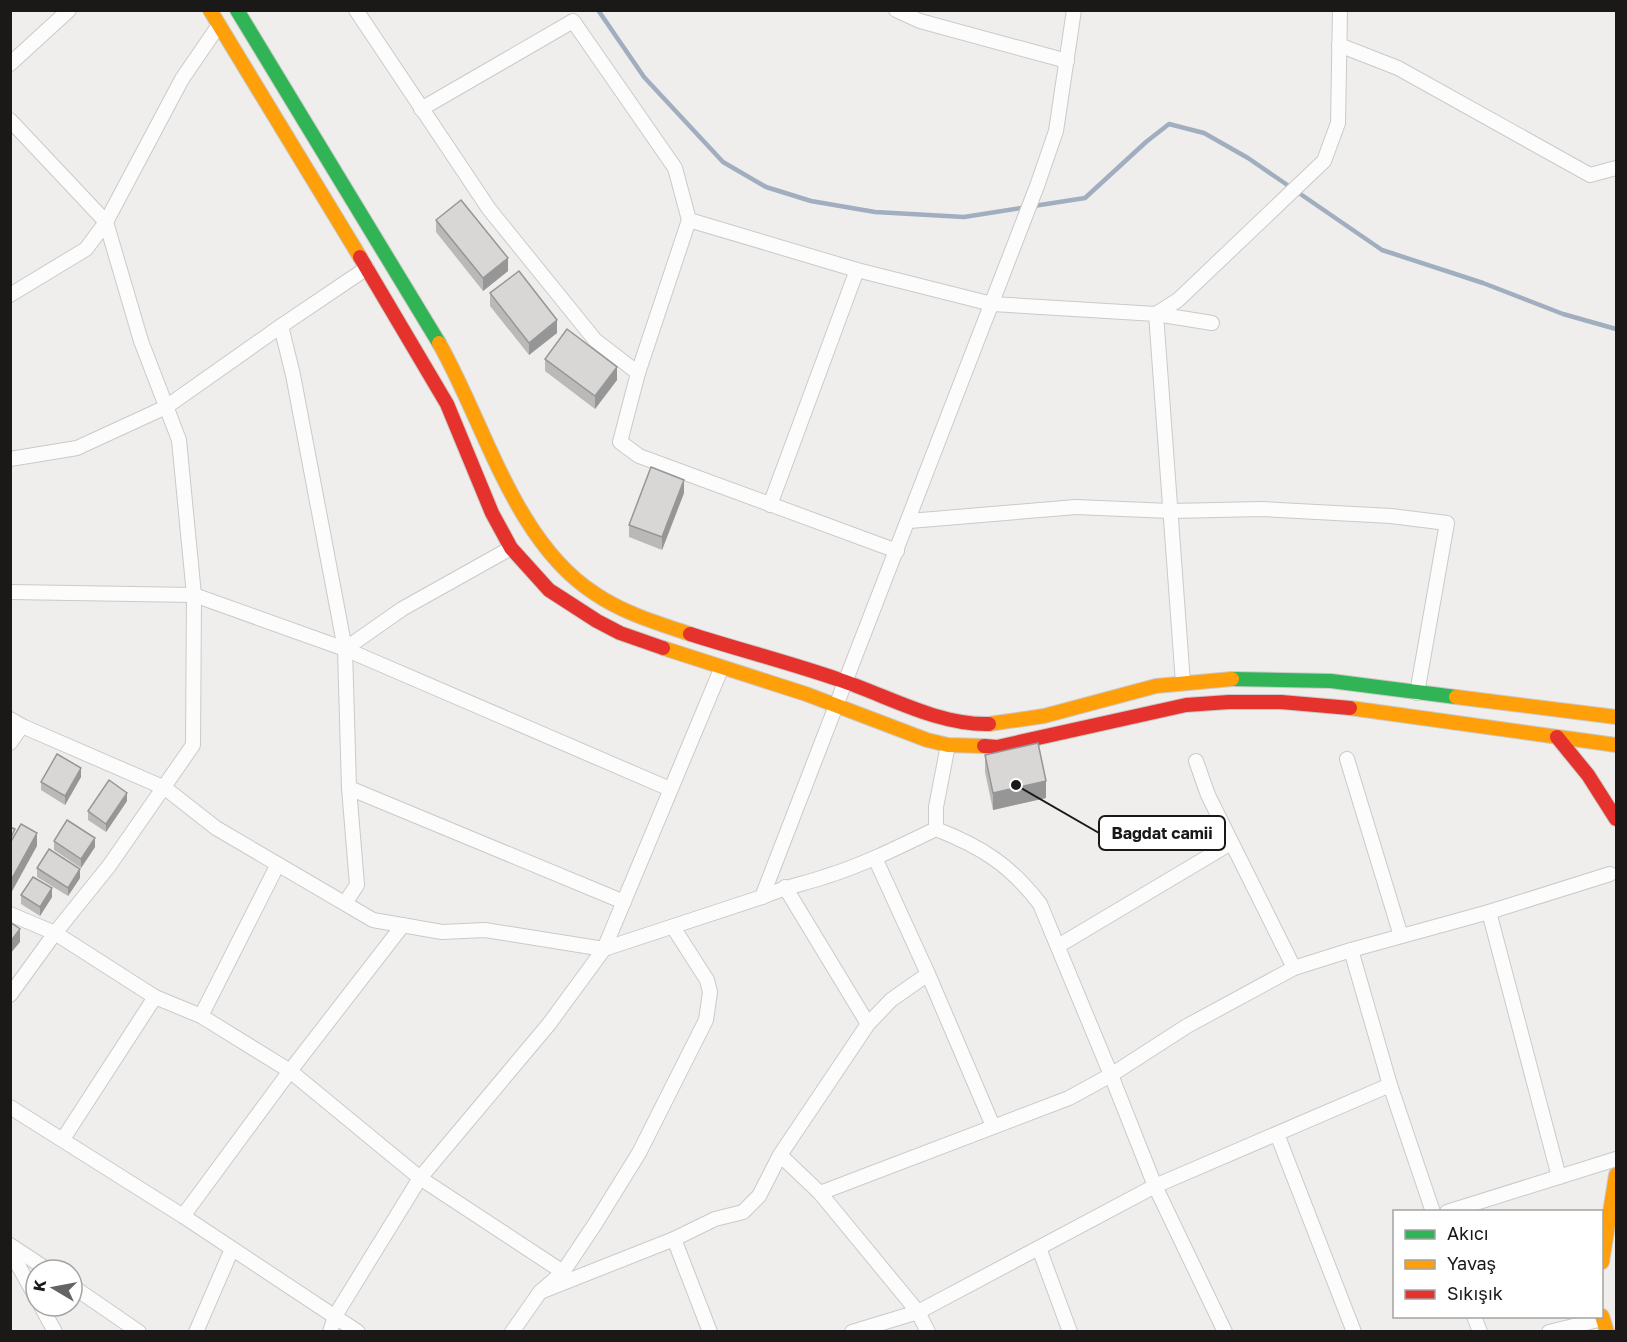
<svg xmlns="http://www.w3.org/2000/svg" width="1627" height="1342" viewBox="0 0 1627 1342" font-family="'Golos Text',sans-serif">
	<style>
		.lines { fill: none; stroke-linecap: round; stroke-linejoin: round }
		.stream { stroke: #a0aebf; stroke-width: 4.5 }
		.street-casing { stroke: #cacac8; stroke-width: 16 }
		.fast-casing { stroke: #cacac8; stroke-width: 16 }
		.slow-casing { stroke: #cacac8; stroke-width: 16 }
		.jam-casing { stroke: #cacac8; stroke-width: 16 }
		.street { stroke: #fdfcfc; stroke-width: 14 }
		.fast { stroke: #30b455; stroke-width: 14 }
		.slow { stroke: #ff9f0a; stroke-width: 14 }
		.jam { stroke: #e5322d; stroke-width: 14 }
		.wall { fill: #bab9b8 }
		.shaded-wall { fill: #979696 }
		.building { fill: #d8d7d6; stroke: #979696; stroke-width: 1.5 }
		.leader { fill: none; stroke: #1a1918; stroke-width: 2 }
		.callout-dot { fill: #1a1918; stroke: #fff; stroke-width: 2 }
		.callout { fill: #fff; stroke: #1a1918; stroke-width: 2 }
		.callout-label { font-size: 16px; text-anchor: middle; font-weight: bold; fill: #1a1918 }
	</style>
	<rect width="100%" height="100%" fill="#efeeec"/>
	<g class="lines">
		<path class="stream" d="M 598,10 L 644,77 L 723,162 L 766,187 L 811,201 L 875,212 L 964,217 L 1085,198 L 1146,142 L 1169,124 L 1204,133 L 1248,158 L 1382,250 L 1483,283 L 1563,314 L 1616,329"/>
		<defs>
			<g id="street">
				<path d="M 356,10 L 489,209 L 595,340 L 638,373"/>
				<path d="M 896,10 L 920,21 L 1067,61"/>
				<path d="M 1339,45 L 1398,68 L 1590,175 L 1616,168"/>
				<path d="M 10,64 L 69,10"/>
				<path d="M 421,109 L 573,21 L 675,168 L 689,220"/>
				<path d="M 10,120 L 106,222 L 141,341 L 179,440 L 194,595 L 193,745 L 109,866 L 55,933 L 10,995"/>
				<path d="M 10,295 L 86,249 L 106,222 L 182,79 L 219,25"/>
				<path d="M 1156,314 L 1178,300 L 1324,161 L 1338,123 L 1340,10"/>
				<path d="M 1156,314 L 1212,323"/>
				<path d="M 281,326 L 293,375 L 345,649 L 349,788 L 357,885 L 345,903"/>
				<path d="M 10,459 L 77,448 L 166,407 L 281,326 L 367,268"/>
				<path d="M 770,505 L 857,270"/>
				<path d="M 909,521 L 1076,507 L 1170,511 L 1262,509 L 1391,516 L 1447,523 L 1417,693"/>
				<path d="M 897,551 L 639,456 L 620,442 L 638,373 L 689,220 L 857,270 L 992,304 L 1156,314 L 1183,683"/>
				<path d="M 10,592 L 194,595 L 345,649 L 402,609 L 511,548"/>
				<path d="M 345,649 L 670,789"/>
				<path d="M 10,719 L 22,726 L 165,788 L 216,828 L 373,920 L 442,932 L 485,930 L 604,949 L 762,897 C 782,888 803,884 824,877 C 863,865 899,847 936,829 L 936,807 L 948,745"/>
				<path d="M 10,743 L 22,726"/>
				<path d="M 1347,759 L 1401,936"/>
				<path d="M 1196,761 L 1208,795 L 1294,968"/>
				<path d="M 349,788 L 624,902"/>
				<path d="M 936,829 C 982,847 1010,865 1040,904 L 1111,1075 L 1155,1186 L 1225,1332"/>
				<path d="M 875,858 L 928,974 L 993,1126"/>
				<path d="M 785,887 L 868,1024"/>
				<path d="M 762,897 L 1037,186 L 1056,131 L 1074,10"/>
				<path d="M 1489,912 L 1559,1177"/>
				<path d="M 10,914 L 55,933 L 155,997 L 201,1016 L 290,1071 L 420,1178 L 563,1272"/>
				<path d="M 1058,946 L 1231,843"/>
				<path d="M 1351,950 L 1390,1085 L 1433,1212"/>
				<path d="M 201,1016 L 277,866"/>
				<path d="M 10,1107 L 183,1216 L 358,1332"/>
				<path d="M 1277,1134 L 1354,1332"/>
				<path d="M 63,1139 L 155,997"/>
				<path d="M 780,1155 L 820,1193 L 918,1312 L 928,1332"/>
				<path d="M 820,1193 L 1069,1098 L 1111,1075 L 1187,1026 L 1294,968 L 1351,950 L 1489,912 L 1610,874"/>
				<path d="M 1447,1212 L 1616,1159"/>
				<path d="M 183,1216 L 290,1071 L 403,925"/>
				<path d="M 674,1239 L 710,1332"/>
				<path d="M 10,1245 L 48,1270"/>
				<path d="M 1039,1248 L 1070,1332"/>
				<path d="M 10,1251 L 36,1297"/>
				<path d="M 72,1286 L 139,1332"/>
				<path d="M 540,1292 L 674,1239 L 715,1219 L 743,1212 L 759,1196 L 780,1155 L 868,1024 L 891,1000 L 928,974"/>
				<path d="M 41,1306 L 55,1332"/>
				<path d="M 1474,1316 L 1480,1332"/>
				<path d="M 196,1332 L 232,1249"/>
				<path d="M 330,1332 L 335,1316 L 420,1178 L 549,1024 L 604,949 L 722,667"/>
				<path d="M 512,1332 L 540,1292 L 563,1272 L 595,1224 L 639,1153 L 706,1020 L 710,992 L 707,980 L 673,927"/>
				<path d="M 852,1332 L 918,1312 L 1155,1186 L 1390,1085"/>
				<path d="M 1549,1332 L 1602,1319"/>
			</g>
			<g id="fast">
				<path d="M 237,10 L 439,343"/>
				<path d="M 1232,679 L 1331,681 L 1456,697"/>
			</g>
			<g id="slow">
				<path d="M 210,10 L 360,257"/>
				<path d="M 439,343 C 485,424 514,541 594,593 C 623,613 657,623 690,634"/>
				<path d="M 663,648 L 806,694 L 927,740 L 948,745 L 984,746"/>
				<path d="M 1456,697 L 1616,717"/>
				<path d="M 1350,708 L 1616,745"/>
				<path d="M 989,724 L 1044,716 L 1156,686 L 1232,679"/>
				<path d="M 1602,1262 L 1616,1175"/>
				<path d="M 1602,1316 L 1607,1332"/>
			</g>
			<g id="jam">
				<path d="M 360,257 L 447,404 L 492,513 L 511,548 L 549,590 L 597,621 L 620,633 L 663,648"/>
				<path d="M 690,634 C 740,650 791,663 840,680 C 888,696 937,725 989,724"/>
				<path d="M 1557,737 L 1588,775 L 1616,819"/>
				<path d="M 984,746 L 997,747 L 1186,705 L 1229,702 L 1281,702 L 1350,708"/>
			</g>
		</defs>
		<use href="#street" class="street-casing"/>
		<use href="#fast" class="fast-casing"/>
		<use href="#slow" class="slow-casing"/>
		<use href="#jam" class="jam-casing"/>
		<use href="#street" class="street"/>
		<use href="#fast" class="fast"/>
		<use href="#slow" class="slow"/>
		<use href="#jam" class="jam"/>
	</g>
	<g class="wall">
		<path d="M 436,220 L 508,271 L 483,291 L 436,232 Z"/>
		<path d="M 490,293 L 557,333 L 529,355 L 490,306 Z"/>
		<path d="M 545,359 L 617,380 L 595,409 L 545,371 Z"/>
		<path d="M 684,493 L 662,550 L 629,537 L 629,525 Z"/>
		<path d="M 985,755 L 1046,798 L 993,810 L 985,772 Z"/>
		<path d="M 81,777 L 65,805 L 41,790 L 41,782 Z"/>
		<path d="M 127,801 L 106,832 L 88,820 L 88,811 Z"/>
		<path d="M 54,841 L 95,847 L 81,868 L 54,850 Z"/>
		<path d="M 37,868 L 80,878 L 68,896 L 37,877 Z"/>
		<path d="M 21,895 L 52,897 L 40,916 L 21,904 Z"/>
	</g>
	<g class="shaded-wall">
		<path d="M 508,258 L 508,271 L 483,291 L 483,278 Z"/>
		<path d="M 557,320 L 557,333 L 529,355 L 529,343 Z"/>
		<path d="M 617,367 L 617,380 L 595,409 L 595,396 Z"/>
		<path d="M 684,480 L 684,493 L 662,550 L 662,537 Z"/>
		<path d="M 81,768 L 81,777 L 65,805 L 65,796 Z"/>
		<path d="M 1046,781 L 1046,798 L 993,810 L 993,793 Z"/>
		<path d="M 127,793 L 127,801 L 106,832 L 106,824 Z"/>
		<path d="M 37,833 L 37,846 L 10,895 L 10,882 Z"/>
		<path d="M 95,838 L 95,847 L 81,868 L 81,859 Z"/>
		<path d="M 80,869 L 80,878 L 68,896 L 68,888 Z"/>
		<path d="M 52,888 L 52,897 L 40,916 L 40,907 Z"/>
		<path d="M 20,929 L 20,942 L 10,954 L 10,942 Z"/>
	</g>
	<g class="building">
		<path d="M 461,200 L 508,258 L 483,278 L 436,220 Z"/>
		<path d="M 519,271 L 557,320 L 529,343 L 490,293 Z"/>
		<path d="M 567,329 L 617,367 L 595,396 L 545,359 Z"/>
		<path d="M 651,467 L 684,480 L 662,537 L 629,525 Z"/>
		<path d="M 1038,743 L 1046,781 L 993,793 L 985,755 Z"/>
		<path d="M 57,754 L 81,768 L 65,796 L 41,782 Z"/>
		<path d="M 109,780 L 127,793 L 106,824 L 88,811 Z"/>
		<path d="M 67,820 L 95,838 L 81,859 L 54,841 Z"/>
		<path d="M 21,824 L 37,833 L 10,882 L 10,843 Z"/>
		<path d="M 10,827 L 15,829 L 10,840 Z"/>
		<path d="M 49,849 L 80,869 L 68,888 L 37,868 Z"/>
		<path d="M 33,877 L 52,888 L 40,907 L 21,895 Z"/>
		<path d="M 10,922 L 20,929 L 10,942 Z"/>
	</g>
	<path class="leader" d="M1016 785L1099 833"/>
	<circle class="callout-dot" cx="1016" cy="785" r="6"/>
	<rect class="callout" x="1099" y="816" width="126" height="34" rx="6"/>
	<g class="callout-label">
		<text x="1162" y="839">Bağdat camii</text>
	</g>
	<rect width="1627" height="1342" fill="none" stroke="#1a1918" stroke-width="24"/>
	<rect x="1393" y="1210" width="210" height="108" fill="#ffffff" stroke="#a3a3a3" stroke-width="1.5"/>
	<rect x="1405" y="1230" width="30" height="9" fill="#30b455" stroke="#a3a3a3" stroke-width="1.5"/>
	<text x="1447" y="1240" font-size="18" fill="#1a1918">Akıcı</text>
	<rect x="1405" y="1260" width="30" height="9" fill="#ff9f0a" stroke="#a3a3a3" stroke-width="1.5"/>
	<text x="1447" y="1270" font-size="18" fill="#1a1918">Yavaş</text>
	<rect x="1405" y="1290" width="30" height="9" fill="#e5322d" stroke="#a3a3a3" stroke-width="1.5"/>
	<text x="1447" y="1300" font-size="18" fill="#1a1918">Sıkışık</text>
	<g transform="translate(54 1288) rotate(280)"><circle r="28" fill="#ffffff" stroke="#a3a3a3" stroke-width="1.5"/>
	<path d="M0-4.5L10 22L0 15L-10 22Z" fill="#656462"/>
	<text y="-9" font-size="16" font-weight="bold" text-anchor="middle" fill="#1a1918">K</text>
	</g>
</svg>
